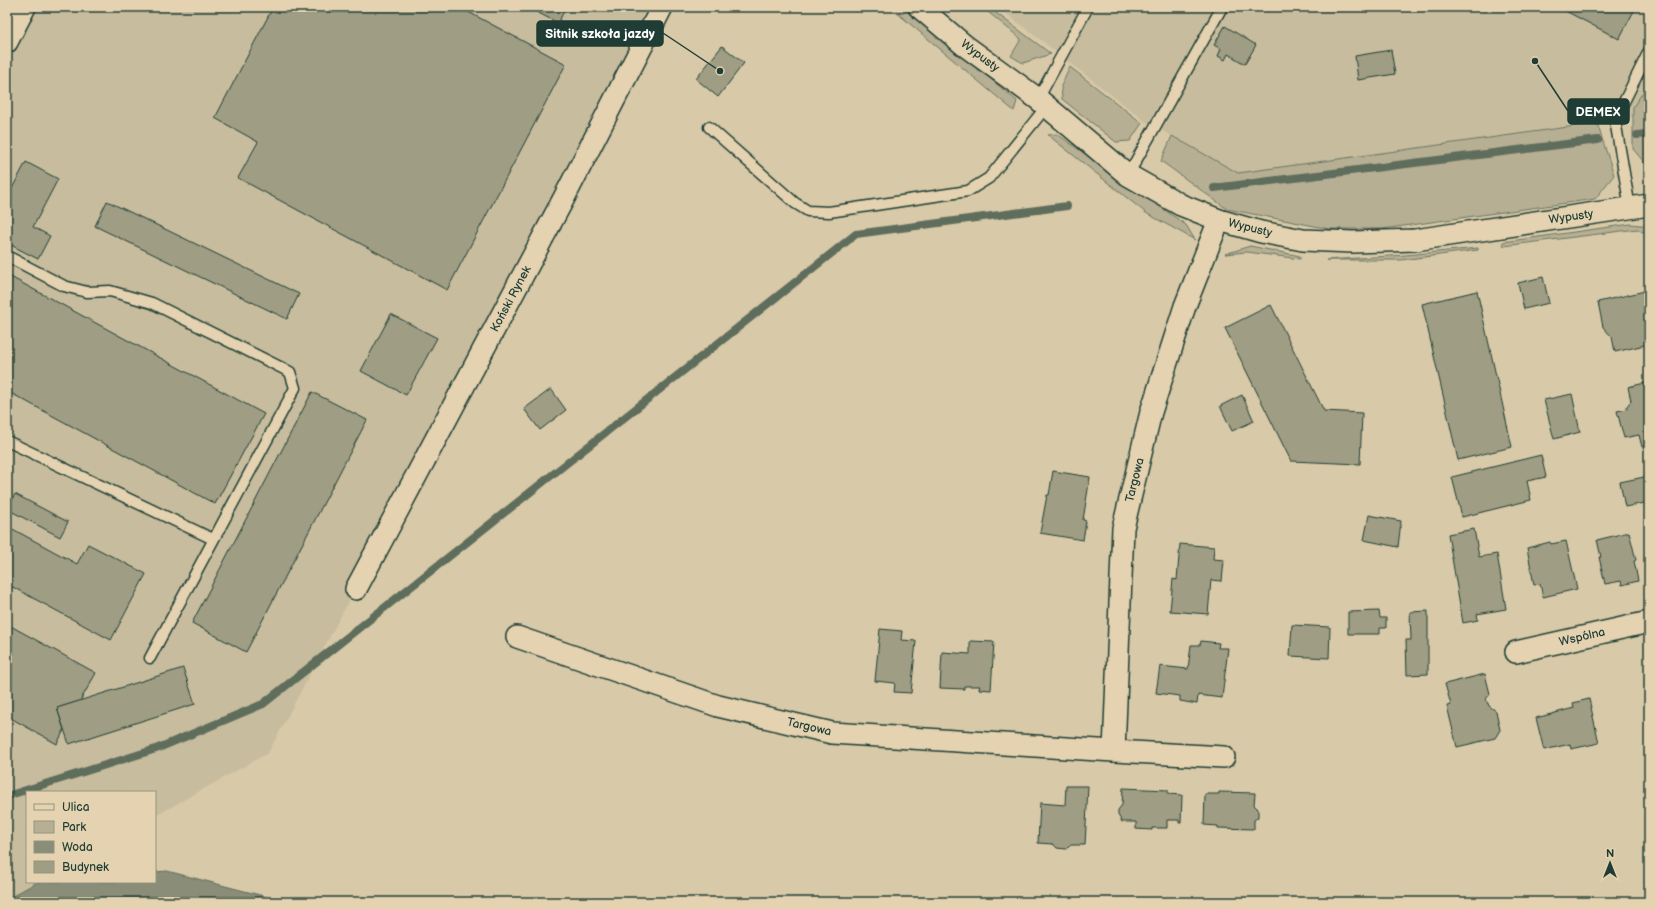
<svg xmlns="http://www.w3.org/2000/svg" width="1656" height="909" viewBox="0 0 1656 909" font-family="'Balsamiq Sans',sans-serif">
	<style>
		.built { fill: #c7bc9d }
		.green { fill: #b6af93; stroke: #6a7664 }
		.water { fill: #8a8d77; stroke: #5f6d5c }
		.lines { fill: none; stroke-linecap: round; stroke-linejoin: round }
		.stream { stroke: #5f6d5c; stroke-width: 8 }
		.building { fill: #9f9e84; stroke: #1f3d34 }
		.lane-casing { stroke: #1f3d34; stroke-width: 13 }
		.street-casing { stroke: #1f3d34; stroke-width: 24 }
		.lane { stroke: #e4d2b0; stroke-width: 10 }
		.street { stroke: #e4d2b0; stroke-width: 21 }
		.labels { text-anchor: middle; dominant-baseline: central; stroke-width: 3; stroke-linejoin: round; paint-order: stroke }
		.street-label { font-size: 12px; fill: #1f3d34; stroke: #e4d2b0 }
		.leader { fill: none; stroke: #1f3d34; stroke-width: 1.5 }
		.callout-dot { fill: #1f3d34; stroke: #e4d2b0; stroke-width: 1.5 }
		.callout { fill: #1f3d34; stroke: #1f3d34; stroke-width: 1.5 }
		.callout-label { font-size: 13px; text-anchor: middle; font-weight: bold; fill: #fff }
	</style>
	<rect width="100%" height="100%" fill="#d8c9a8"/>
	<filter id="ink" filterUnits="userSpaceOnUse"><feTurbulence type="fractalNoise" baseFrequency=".025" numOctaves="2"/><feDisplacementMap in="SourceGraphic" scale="8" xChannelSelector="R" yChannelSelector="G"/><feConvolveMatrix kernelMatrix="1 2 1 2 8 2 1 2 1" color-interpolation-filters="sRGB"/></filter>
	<g filter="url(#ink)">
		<g class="built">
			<path d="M 7,7 L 664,7 L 268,753 L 155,816 L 155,792 L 27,792 L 27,882 L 37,882 L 7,899 Z"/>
			<path d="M 998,7 L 1649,7 L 1649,115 L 1372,155 L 1238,173 L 1145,121 Z"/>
		</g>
		<g class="green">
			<path d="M 890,7 L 905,7 L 1017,101 L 1014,111 Z"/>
			<path d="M 982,7 L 988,7 L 1051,54 L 1023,63 L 1011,56 L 1021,39 Z"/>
			<path d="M 1070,67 L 1142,123 L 1130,141 L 1116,142 L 1062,99 L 1061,86 Z"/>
			<path d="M 1649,83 L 1649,168 L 1633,149 L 1633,107 Z"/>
			<path d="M 1597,123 L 1614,175 L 1595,199 L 1382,229 L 1330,229 L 1227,209 L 1161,161 L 1172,136 L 1238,173 Z"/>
			<path d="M 1057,134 L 1186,225 L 1195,240 L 1146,213 L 1048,135 Z"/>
			<path d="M 1631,224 L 1649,226 L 1649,231 L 1643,232 L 1637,229 L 1504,246 L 1503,242 Z"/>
			<path d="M 1250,246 L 1300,256 L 1300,259 L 1247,252 L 1225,254 Z"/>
			<path d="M 1478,248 L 1478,250 L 1401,260 L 1326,260 L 1406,255 Z"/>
		</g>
		<path class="water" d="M 167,871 L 287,902 L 7,902 L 7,899 L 37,882 L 155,882 L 155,872 Z"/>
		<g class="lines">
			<g class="stream">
				<path d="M 1637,135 L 1649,134"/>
				<path d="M 1214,188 L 1598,140"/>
				<path d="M 7,796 L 156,749 L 263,704 L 856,234 L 1067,206"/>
			</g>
		</g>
		<g class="building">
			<path d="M 273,7 L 459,7 L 566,64 L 447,290 L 238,178 L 258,142 L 215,118 Z"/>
			<path d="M 527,7 L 566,7 L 558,23 Z"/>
			<path d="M 1558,7 L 1636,7 L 1619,39 Z"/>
			<path d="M 1225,26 L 1256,45 L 1245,64 L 1228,54 L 1225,60 L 1218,56 L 1221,49 L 1214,45 Z"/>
			<path d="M 722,46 L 744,63 L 718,97 L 696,79 Z"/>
			<path d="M 1391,50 L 1395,74 L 1358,80 L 1355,56 Z"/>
			<path d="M 26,162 L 58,179 L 33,227 L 50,236 L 38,259 L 7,243 L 7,198 Z"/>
			<path d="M 107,201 L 299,294 L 287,319 L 95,226 Z"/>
			<path d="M 7,275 L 264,414 L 215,504 L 7,391 Z"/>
			<path d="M 1543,277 L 1549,303 L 1524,309 L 1518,283 Z"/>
			<path d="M 1477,291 L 1512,447 L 1458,460 L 1422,304 Z"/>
			<path d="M 1645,291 L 1649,310 L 1649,344 L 1615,352 L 1612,337 L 1603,327 L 1598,302 Z"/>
			<path d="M 1271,305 L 1324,411 L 1362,413 L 1360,464 L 1291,461 L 1225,328 Z"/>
			<path d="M 391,314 L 437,338 L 406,395 L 361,371 Z"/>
			<path d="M 1649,382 L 1649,446 L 1642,447 L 1639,435 L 1624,438 L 1617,411 L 1627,409 L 1627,406 L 1631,401 L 1628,387 Z"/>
			<path d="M 551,389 L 566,410 L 540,430 L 524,409 Z"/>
			<path d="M 312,392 L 367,420 L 246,652 L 192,623 Z"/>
			<path d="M 1572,394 L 1580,432 L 1554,439 L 1544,400 Z"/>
			<path d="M 1242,395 L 1254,421 L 1232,431 L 1220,406 Z"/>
			<path d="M 1541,455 L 1546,477 L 1527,481 L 1531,500 L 1462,517 L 1452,477 Z"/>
			<path d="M 1053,471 L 1090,477 L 1083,520 L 1086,521 L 1083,540 L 1040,533 L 1047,495 L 1049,495 Z"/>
			<path d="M 1649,476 L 1649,502 L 1625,507 L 1620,482 Z"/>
			<path d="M 15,494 L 68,522 L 60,537 L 7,509 Z"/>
			<path d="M 1369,515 L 1401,521 L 1398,547 L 1364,540 Z"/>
			<path d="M 7,526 L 77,564 L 88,544 L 146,574 L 111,640 L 7,584 Z"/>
			<path d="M 1474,529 L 1479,557 L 1497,554 L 1506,609 L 1477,614 L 1478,620 L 1463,623 L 1448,534 Z"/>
			<path d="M 1629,532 L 1636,560 L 1634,561 L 1638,581 L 1622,585 L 1621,581 L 1605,584 L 1599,557 L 1601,557 L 1597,540 Z"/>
			<path d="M 1566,541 L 1577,589 L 1543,597 L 1540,584 L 1534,585 L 1527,548 L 1550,542 L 1551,544 Z"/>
			<path d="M 1180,544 L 1214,547 L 1213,559 L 1224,560 L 1222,581 L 1211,580 L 1208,614 L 1170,611 L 1173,579 L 1177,580 Z"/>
			<path d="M 1379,611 L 1380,618 L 1386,618 L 1386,628 L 1380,628 L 1380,634 L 1348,634 L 1348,612 Z"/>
			<path d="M 1428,611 L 1428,674 L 1407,675 L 1406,640 L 1411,640 L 1410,612 Z"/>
			<path d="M 7,624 L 96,673 L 80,701 L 57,708 L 64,730 L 57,744 L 7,716 Z"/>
			<path d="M 1292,625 L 1330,627 L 1329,658 L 1290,656 Z"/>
			<path d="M 880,629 L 902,631 L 901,640 L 916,641 L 911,693 L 894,692 L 895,683 L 875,681 Z"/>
			<path d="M 970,641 L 994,642 L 991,690 L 979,689 L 980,686 L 964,686 L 964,689 L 940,688 L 942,652 L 970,654 Z"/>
			<path d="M 1201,641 L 1219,643 L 1218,648 L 1228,648 L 1222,698 L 1198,695 L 1197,704 L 1180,701 L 1180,696 L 1156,693 L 1160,666 L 1188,669 L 1191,645 L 1200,645 Z"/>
			<path d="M 183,668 L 195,704 L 69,744 L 57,708 Z"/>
			<path d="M 1485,674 L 1490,694 L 1486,699 L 1489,706 L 1496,711 L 1500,730 L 1495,738 L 1457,747 L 1447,706 L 1451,705 L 1445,684 Z"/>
			<path d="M 1589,699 L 1599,743 L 1571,749 L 1570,744 L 1544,750 L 1536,718 L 1574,708 L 1573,703 Z"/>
			<path d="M 1066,786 L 1088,786 L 1085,845 L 1071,845 L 1066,849 L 1057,848 L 1053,844 L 1038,843 L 1040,803 L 1065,805 Z"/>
			<path d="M 1123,788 L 1168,790 L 1168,794 L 1182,795 L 1181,823 L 1179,823 L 1179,820 L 1167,820 L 1167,828 L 1152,828 L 1152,830 L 1136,829 L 1136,822 L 1122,822 L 1118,815 L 1118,810 L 1122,805 Z"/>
			<path d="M 1219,792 L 1255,793 L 1254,805 L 1258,809 L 1258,817 L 1254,820 L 1254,829 L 1218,828 L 1218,826 L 1204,825 L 1205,794 L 1219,794 Z"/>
		</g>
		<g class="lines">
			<defs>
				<g id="lane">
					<path d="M 1038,99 L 1088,7"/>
					<path d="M 709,127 L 795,203 L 808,211 L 829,212 L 968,191 L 989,178 L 1046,107"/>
					<path d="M 1128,175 L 1222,7"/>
					<path d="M 1630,208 L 1615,120 L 1649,51"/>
					<path d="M 7,256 L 64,286 L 87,292 L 110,291 L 152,303 L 290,372 L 295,388 L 150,658"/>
					<path d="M 7,441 L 213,539"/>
				</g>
				<g id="street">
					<path d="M 919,7 L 964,45 L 1038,99 L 1128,175 L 1181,205 L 1219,220 L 1261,232 L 1303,240 L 1353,242 L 1415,240 L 1649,205"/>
					<path d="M 7,42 L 25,7"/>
					<path d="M 1219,220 L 1185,306 L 1151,412 L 1123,528 L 1114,751 L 1224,757"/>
					<path d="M 356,589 L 564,198 L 662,7"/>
					<path d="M 517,637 L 718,706 L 832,733 L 1114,751"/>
					<path d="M 1516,652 L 1649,622"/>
				</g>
			</defs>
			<use href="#lane" class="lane-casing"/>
			<use href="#street" class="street-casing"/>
			<use href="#lane" class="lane"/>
			<use href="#street" class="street"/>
		</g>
	</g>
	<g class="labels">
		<g class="street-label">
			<text transform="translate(980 56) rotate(37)">Wypusty</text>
			<text transform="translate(1571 217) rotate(-8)">Wypusty</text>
			<text transform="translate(1250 228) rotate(14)">Wypusty</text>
			<text transform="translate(511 299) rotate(-62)">Koński Rynek</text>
			<text transform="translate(1135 480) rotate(-76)">Targowa</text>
			<text transform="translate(1582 637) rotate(-13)">Wspólna</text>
			<text transform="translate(809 727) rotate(13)">Targowa</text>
		</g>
	</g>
	<path class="leader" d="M720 71L663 33M1535 61L1568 111"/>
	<g class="callout-dot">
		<circle cx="720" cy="71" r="4"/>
		<circle cx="1535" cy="61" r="4"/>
	</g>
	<g class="callout">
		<rect x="537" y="21" width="126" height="25" rx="4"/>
		<rect x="1568" y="99" width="61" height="25" rx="4"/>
	</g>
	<g class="callout-label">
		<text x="600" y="38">Sitnik szkoła jazdy</text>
		<text x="1598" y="116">DEMEX</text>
	</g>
	<rect width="1656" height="909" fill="none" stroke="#e4d2b0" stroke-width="24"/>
	<rect x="12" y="12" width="1632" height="885" fill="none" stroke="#1f3d34" stroke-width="1.5" filter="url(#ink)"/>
	<rect x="26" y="791" width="130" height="92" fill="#e4d2b0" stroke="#95967e"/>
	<rect x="34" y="804" width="20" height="6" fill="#e4d2b0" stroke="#95967e"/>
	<text x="62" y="811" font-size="12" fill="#1f3d34">Ulica</text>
	<rect x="34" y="821" width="20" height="12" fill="#b6af93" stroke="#95967e"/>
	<text x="62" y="831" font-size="12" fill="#1f3d34">Park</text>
	<rect x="34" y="841" width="20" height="12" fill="#8a8d77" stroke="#95967e"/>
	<text x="62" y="851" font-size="12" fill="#1f3d34">Woda</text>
	<rect x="34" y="861" width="20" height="12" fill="#9f9e84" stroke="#95967e"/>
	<text x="62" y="871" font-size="12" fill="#1f3d34">Budynek</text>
	<g transform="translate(1610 863)" stroke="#e4d2b0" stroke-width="3" paint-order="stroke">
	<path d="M0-3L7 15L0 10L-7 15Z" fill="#1f3d34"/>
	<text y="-6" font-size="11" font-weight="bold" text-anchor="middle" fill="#1f3d34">N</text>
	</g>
</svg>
